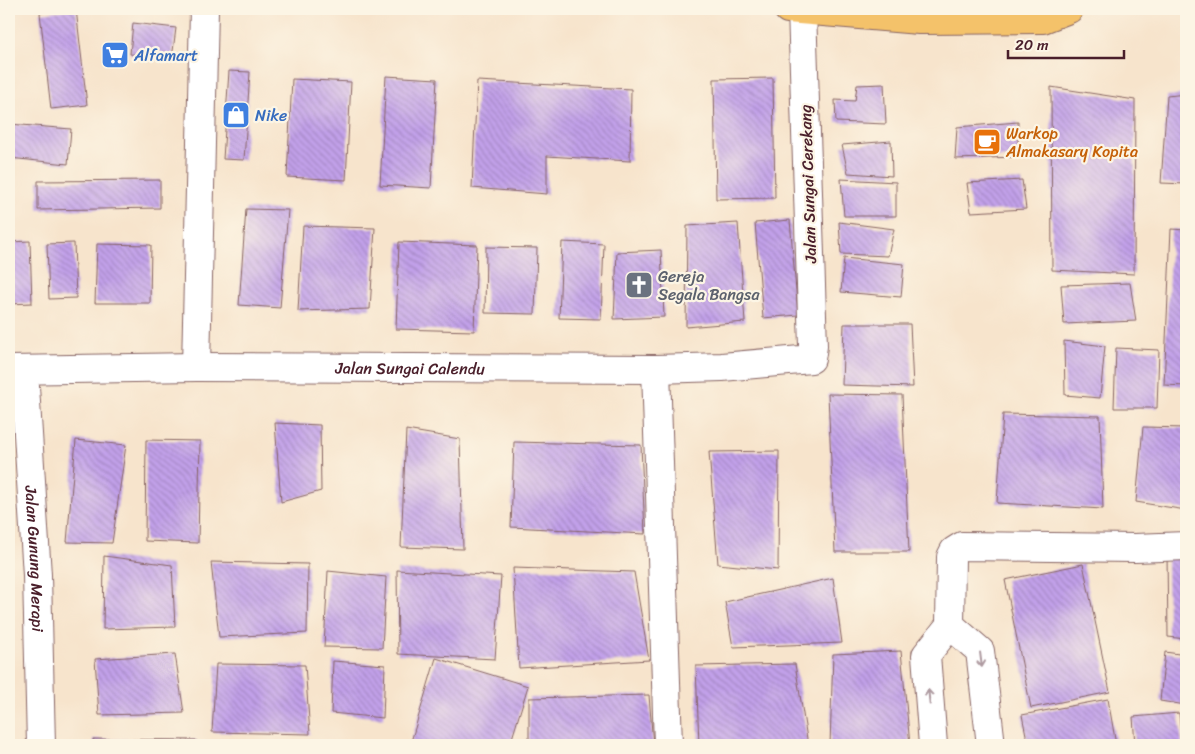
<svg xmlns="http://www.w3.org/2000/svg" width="1195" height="754" viewBox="0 0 1195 754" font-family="Sriracha,sans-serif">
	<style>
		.building { fill: url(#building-back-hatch) }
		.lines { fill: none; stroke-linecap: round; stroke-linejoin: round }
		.minor-casing { stroke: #876463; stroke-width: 30 }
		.major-casing { stroke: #876463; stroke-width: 30 }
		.minor { stroke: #fff; stroke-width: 28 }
		.major { stroke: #f4c26a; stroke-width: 28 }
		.oneway { stroke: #ae9aa0 }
		.labels { text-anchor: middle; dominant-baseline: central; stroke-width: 4.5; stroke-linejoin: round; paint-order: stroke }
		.shop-label { font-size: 16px; fill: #366cbe; stroke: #fcf5e5; text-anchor: start }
		.food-label { font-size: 16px; fill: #c56008; stroke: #fcf5e5; text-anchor: start }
		.street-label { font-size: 16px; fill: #4a1f2b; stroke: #fcf5e5 }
		.worship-label { font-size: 16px; fill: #5b616d; stroke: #fcf5e5; text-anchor: start }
	</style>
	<defs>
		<pattern id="building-back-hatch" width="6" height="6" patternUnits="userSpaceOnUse" patternTransform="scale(1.25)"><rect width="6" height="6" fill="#c2a1ea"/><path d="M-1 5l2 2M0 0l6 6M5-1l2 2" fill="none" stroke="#a083be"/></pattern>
	</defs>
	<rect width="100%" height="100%" fill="#fcf5e5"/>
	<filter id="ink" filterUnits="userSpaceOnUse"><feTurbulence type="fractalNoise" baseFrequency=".02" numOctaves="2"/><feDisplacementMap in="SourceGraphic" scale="10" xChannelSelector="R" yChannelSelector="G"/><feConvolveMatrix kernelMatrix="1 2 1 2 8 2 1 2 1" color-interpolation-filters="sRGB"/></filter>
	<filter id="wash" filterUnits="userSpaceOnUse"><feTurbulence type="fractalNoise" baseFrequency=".0096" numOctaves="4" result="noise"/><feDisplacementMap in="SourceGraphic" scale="20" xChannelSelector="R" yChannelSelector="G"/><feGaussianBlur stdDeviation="1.12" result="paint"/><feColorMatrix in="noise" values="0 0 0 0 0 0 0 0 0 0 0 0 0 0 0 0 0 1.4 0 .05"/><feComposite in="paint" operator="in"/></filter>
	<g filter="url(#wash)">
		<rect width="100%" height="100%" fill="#f7e4cc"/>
		<g id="blocks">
			<g class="building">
				<path d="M 76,9 L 87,105 L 51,109 L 40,13 Z"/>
				<path d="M 133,23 L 176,28 L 172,59 L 130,54 Z"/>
				<path d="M 229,71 L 250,72 L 244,160 L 223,159 Z"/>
				<path d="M 386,76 L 437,79 L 431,188 L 380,185 Z"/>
				<path d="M 773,78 L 775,198 L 716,199 L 714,79 Z"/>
				<path d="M 292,79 L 351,82 L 346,180 L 287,177 Z"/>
				<path d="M 477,81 L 631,89 L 630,161 L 547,156 L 547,194 L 472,188 Z"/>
				<path d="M 884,84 L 886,124 L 836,122 L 835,100 L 855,101 L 857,85 Z"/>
				<path d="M 1051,87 L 1135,100 L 1134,274 L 1052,270 Z"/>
				<path d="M 1186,94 L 1186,184 L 1161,183 L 1167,96 Z"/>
				<path d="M 1018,122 L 1018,157 L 955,159 L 957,127 Z"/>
				<path d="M 9,124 L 71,129 L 68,164 L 9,158 Z"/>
				<path d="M 891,141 L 892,176 L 848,173 L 842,145 Z"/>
				<path d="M 841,179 L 896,182 L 896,216 L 844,216 Z"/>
				<path d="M 160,180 L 160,208 L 38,210 L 38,181 Z"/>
				<path d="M 1022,180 L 1026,209 L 971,212 L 967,183 Z"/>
				<path d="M 246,209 L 288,210 L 280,308 L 239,305 Z"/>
				<path d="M 790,220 L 798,315 L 763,318 L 755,223 Z"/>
				<path d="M 839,222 L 894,229 L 888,256 L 841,254 Z"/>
				<path d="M 738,223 L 745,322 L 686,327 L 687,226 Z"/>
				<path d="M 303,226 L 375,228 L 370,309 L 298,311 Z"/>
				<path d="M 1171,229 L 1186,230 L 1186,386 L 1164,385 Z"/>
				<path d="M 30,241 L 32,303 L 9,304 L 9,242 Z"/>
				<path d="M 399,242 L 477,245 L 474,331 L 396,329 Z"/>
				<path d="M 562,242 L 604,244 L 601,319 L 559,318 Z"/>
				<path d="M 74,243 L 76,298 L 49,299 L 47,244 Z"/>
				<path d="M 97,244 L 151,245 L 150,303 L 95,303 Z"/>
				<path d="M 486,247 L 537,248 L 535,314 L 485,313 Z"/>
				<path d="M 661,250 L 664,317 L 614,319 L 617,252 Z"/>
				<path d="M 844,258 L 904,264 L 901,297 L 841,292 Z"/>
				<path d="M 1130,283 L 1136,321 L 1064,324 L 1061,285 Z"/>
				<path d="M 844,324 L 910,324 L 913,387 L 842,385 Z"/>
				<path d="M 1064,341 L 1105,346 L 1100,398 L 1065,395 Z"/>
				<path d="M 1116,348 L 1159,350 L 1157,408 L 1114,408 Z"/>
				<path d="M 828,394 L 902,395 L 909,552 L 835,552 Z"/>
				<path d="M 1003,414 L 1100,416 L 1103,509 L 997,503 Z"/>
				<path d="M 275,423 L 320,425 L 321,491 L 281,502 Z"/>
				<path d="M 1143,427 L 1186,428 L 1186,510 L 1136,502 Z"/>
				<path d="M 406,430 L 460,439 L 463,549 L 401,547 Z"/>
				<path d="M 76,440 L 126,445 L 112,543 L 67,542 Z"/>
				<path d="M 146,440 L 200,441 L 198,543 L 145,541 Z"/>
				<path d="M 514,442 L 641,445 L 645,534 L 511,527 Z"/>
				<path d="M 779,451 L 778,570 L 718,564 L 709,452 Z"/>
				<path d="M 1167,554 L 1186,555 L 1186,639 L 1168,637 Z"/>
				<path d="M 104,556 L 172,565 L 175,627 L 103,629 Z"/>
				<path d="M 211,562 L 308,564 L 307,633 L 219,637 Z"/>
				<path d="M 1083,564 L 1110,692 L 1031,708 L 1005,580 Z"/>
				<path d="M 513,568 L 634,572 L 649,660 L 519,668 Z"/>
				<path d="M 397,570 L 501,576 L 495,659 L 398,654 Z"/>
				<path d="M 328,571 L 386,577 L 382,648 L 324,647 Z"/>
				<path d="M 833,578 L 842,643 L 733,647 L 725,602 Z"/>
				<path d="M 901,651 L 910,745 L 830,745 L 833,654 Z"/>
				<path d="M 1165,652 L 1186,655 L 1186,705 L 1160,701 Z"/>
				<path d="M 175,654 L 184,713 L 99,715 L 95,659 Z"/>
				<path d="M 436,658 L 528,686 L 510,745 L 410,745 Z"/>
				<path d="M 333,661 L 385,665 L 383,718 L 331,713 Z"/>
				<path d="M 216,664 L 305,665 L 310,734 L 212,732 Z"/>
				<path d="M 795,664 L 808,745 L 699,745 L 696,666 Z"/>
				<path d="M 649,695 L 653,745 L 529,745 L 529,698 Z"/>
				<path d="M 1108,699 L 1116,745 L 1028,745 L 1022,715 Z"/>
				<path d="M 1179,713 L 1182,745 L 1135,745 L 1133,717 Z"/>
				<path d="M 93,739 L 196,740 L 197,745 L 94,745 Z"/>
			</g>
		</g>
	</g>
	<g filter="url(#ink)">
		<use href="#blocks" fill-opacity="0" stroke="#876463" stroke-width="1"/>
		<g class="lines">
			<defs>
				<g id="minor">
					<path d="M 196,367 L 204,9"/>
					<path d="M 656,369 L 668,745"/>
					<path id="s1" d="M 9,370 L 196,367 L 656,369 L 722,367 L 811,359 L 813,346 L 802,10"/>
					<path id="s2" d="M 24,371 L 37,575 L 41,745"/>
					<path d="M 950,625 L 951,557 L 954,551 L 962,546 L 1135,548 L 1186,546"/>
					<path d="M 950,625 L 980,651 L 991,745"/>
					<path d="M 933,745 L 926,655 L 950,625"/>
				</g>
				<path id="major" d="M 788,9 L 919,20 L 1043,19 L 1069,9"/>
			</defs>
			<use href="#minor" class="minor-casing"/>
			<use href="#major" class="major-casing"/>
			<use href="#minor" class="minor"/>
			<use href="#major" class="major"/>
		</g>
		<defs><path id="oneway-shaft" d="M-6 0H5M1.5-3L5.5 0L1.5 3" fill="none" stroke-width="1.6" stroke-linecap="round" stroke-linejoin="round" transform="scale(1.25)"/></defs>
		<g class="oneway">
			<use href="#oneway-shaft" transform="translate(981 660) rotate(83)"/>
			<use href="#oneway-shaft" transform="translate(929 697) rotate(-95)"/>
		</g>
	</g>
	<defs>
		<symbol id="supermarket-square" viewBox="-11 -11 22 22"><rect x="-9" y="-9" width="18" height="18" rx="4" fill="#3f7fe0" stroke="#fcf5e5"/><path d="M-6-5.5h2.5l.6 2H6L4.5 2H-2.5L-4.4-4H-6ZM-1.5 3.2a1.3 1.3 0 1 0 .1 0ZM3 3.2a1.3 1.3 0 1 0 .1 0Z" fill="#fff"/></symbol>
		<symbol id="shop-square" viewBox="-11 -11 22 22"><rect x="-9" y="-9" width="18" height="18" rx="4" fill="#3f7fe0" stroke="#fcf5e5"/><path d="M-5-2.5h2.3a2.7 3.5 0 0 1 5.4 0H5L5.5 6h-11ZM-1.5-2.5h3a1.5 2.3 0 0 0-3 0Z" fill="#fff"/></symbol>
		<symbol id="cafe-square" viewBox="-11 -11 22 22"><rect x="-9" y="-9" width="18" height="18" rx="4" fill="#e8710a" stroke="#fcf5e5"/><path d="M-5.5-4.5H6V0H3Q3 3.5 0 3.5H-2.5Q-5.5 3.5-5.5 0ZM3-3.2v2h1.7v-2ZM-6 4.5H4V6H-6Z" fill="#fff"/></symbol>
		<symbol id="church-square" viewBox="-11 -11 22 22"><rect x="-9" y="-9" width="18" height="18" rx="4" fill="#6b7280" stroke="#fcf5e5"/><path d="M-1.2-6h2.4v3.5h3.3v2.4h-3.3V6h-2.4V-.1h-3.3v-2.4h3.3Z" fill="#fff"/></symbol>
	</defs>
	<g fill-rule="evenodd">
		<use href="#supermarket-square" x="99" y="39" width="32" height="32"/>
		<use href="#shop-square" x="220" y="99" width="32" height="32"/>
		<use href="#cafe-square" x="971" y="126" width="32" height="32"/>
		<use href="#church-square" x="623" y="269" width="32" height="32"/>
	</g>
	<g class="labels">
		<g class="shop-label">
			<text x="134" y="55">Alfamart</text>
			<text x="255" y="115">Nike</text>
		</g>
		<g class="food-label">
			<text x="1006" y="133">Warkop<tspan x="1006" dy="18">Almakasary Kopita</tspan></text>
		</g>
		<g class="street-label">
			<text transform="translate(808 184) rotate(-92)">Jalan Sungai Cerekang</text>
			<text stroke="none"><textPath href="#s1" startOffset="401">Jalan Sungai Calendu</textPath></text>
			<text stroke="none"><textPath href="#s2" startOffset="188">Jalan Gunung Merapi</textPath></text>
		</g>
		<g class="worship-label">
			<text x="658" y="276">Gereja<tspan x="658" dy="18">Segala Bangsa</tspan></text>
		</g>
	</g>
	<rect width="1195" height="754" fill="none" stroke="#fcf5e5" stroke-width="30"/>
	<path d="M1008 50v8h116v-8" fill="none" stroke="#4a1f2b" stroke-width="2.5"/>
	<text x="1015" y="50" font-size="15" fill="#4a1f2b" stroke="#fcf5e5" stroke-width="4" paint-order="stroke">20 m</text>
</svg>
